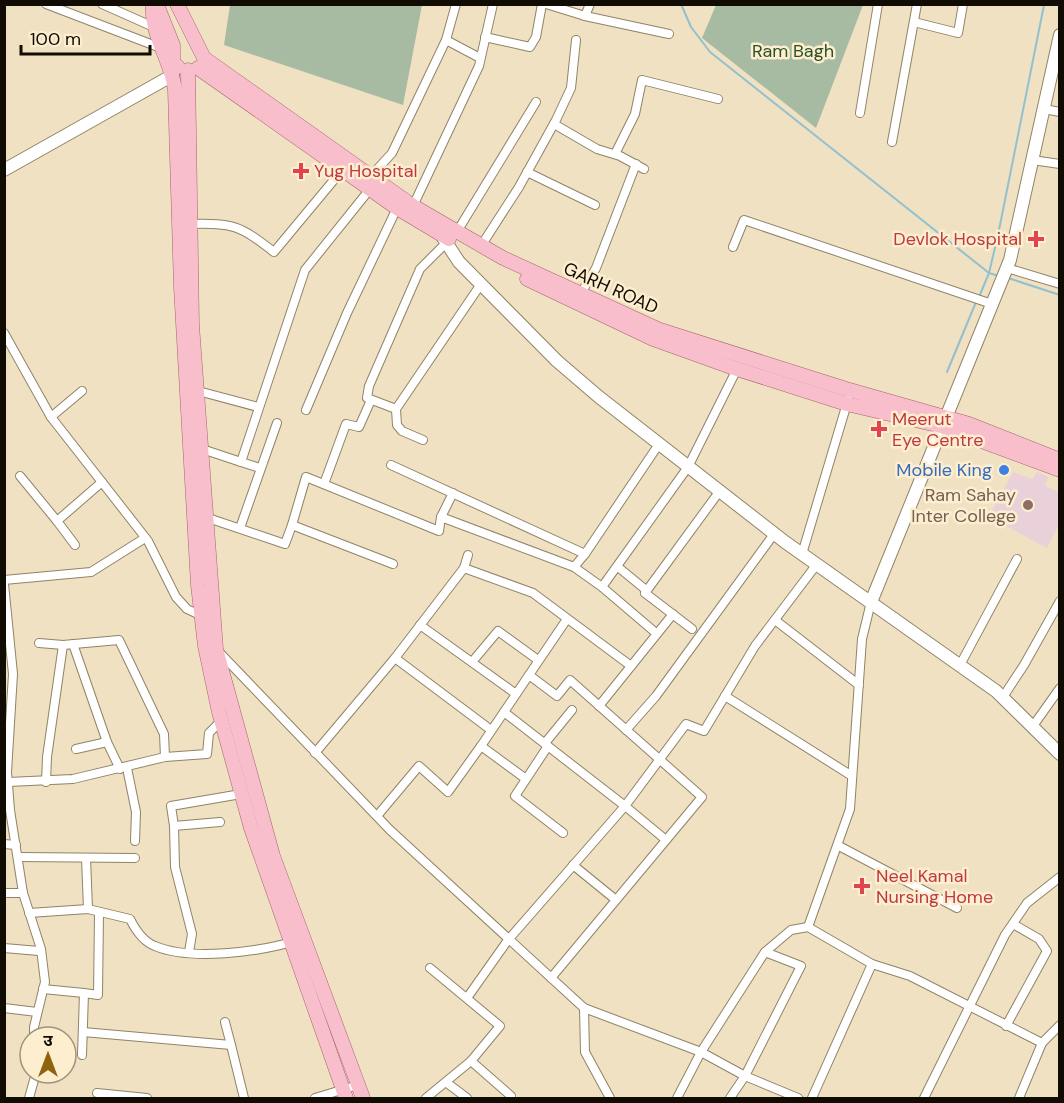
<svg xmlns="http://www.w3.org/2000/svg" width="1064" height="1103" viewBox="0 0 1064 1103" font-family="'DM Sans','Noto Sans Devanagari',sans-serif">
	<style>
		.education { fill: #ead1d9 }
		.green { fill: #a7bba3 }
		.lines { fill: none; stroke-linecap: round; stroke-linejoin: round }
		.stream { stroke: #93c0ce; stroke-width: 2 }
		.street-casing { stroke: #908367; stroke-width: 10 }
		.secondary-casing { stroke: #908367; stroke-width: 14 }
		.primary-casing { stroke: #a5646e; stroke-width: 15 }
		.street { stroke: #fff; stroke-width: 8 }
		.secondary { stroke: #fff; stroke-width: 12 }
		.primary { stroke: #f8becb; stroke-width: 14 }
		.health-dot { fill: #e0444e; stroke: #fdeecf; stroke-width: 2 }
		.shop-dot { fill: #3f7fe0; stroke: #fdeecf; stroke-width: 2 }
		.education-dot { fill: #8d6e63; stroke: #fdeecf; stroke-width: 2 }
		.labels { text-anchor: middle; dominant-baseline: central; stroke-width: 5; stroke-linejoin: round; paint-order: stroke }
		.park-label { font-size: 18px; fill: #2c5125; stroke: #fdeecf }
		.health-label { font-size: 18px; fill: #be3a42; stroke: #fdeecf; text-anchor: start }
		.street-label { font-size: 18px; fill: #110c03; stroke: #fdeecf }
		.shop-label { font-size: 18px; fill: #366cbe; stroke: #fdeecf; text-anchor: end }
		.education-label { font-size: 18px; fill: #785e54; stroke: #fdeecf; text-anchor: end }
	</style>
	<rect width="100%" height="100%" fill="#efe1c2"/>
	<path class="education" d="M 1013,472 L 1032,479 L 1037,472 L 1048,477 L 1045,486 L 1059,492 L 1059,525 L 1047,548 L 989,517 Z"/>
	<g class="green">
		<path d="M 230,5 L 422,5 L 403,105 L 224,45 Z"/>
		<path d="M 716,5 L 863,5 L 816,128 L 702,38 Z"/>
	</g>
	<g class="lines">
		<g class="stream">
			<path d="M 681,4 L 691,27 L 710,52 L 989,273 L 999,276"/>
			<path d="M 1008,278 L 1060,295"/>
			<path d="M 979,297 L 989,273 L 998,235 L 1044,5"/>
			<path d="M 947,372 L 976,302"/>
		</g>
		<defs>
			<g id="street">
				<path d="M 46,4 L 161,48"/>
				<path d="M 102,4 L 156,28"/>
				<path d="M 456,4 L 446,40 L 480,58"/>
				<path d="M 546,4 L 585,16 L 590,4"/>
				<path d="M 585,16 L 669,34"/>
				<path d="M 914,22 L 958,33 L 963,4"/>
				<path d="M 485,37 L 530,47 L 536,37 L 542,4"/>
				<path d="M 1044,109 L 1060,112"/>
				<path d="M 860,113 L 878,4"/>
				<path d="M 554,124 L 597,149 L 620,156 L 644,169"/>
				<path d="M 892,142 L 917,4"/>
				<path d="M 615,154 L 635,114 L 642,80 L 718,99"/>
				<path d="M 1032,160 L 1060,164"/>
				<path d="M 527,172 L 595,205"/>
				<path d="M 371,176 L 392,153 L 446,40"/>
				<path d="M 413,206 L 479,66 L 493,4"/>
				<path d="M 190,224 C 234,223 239,225 274,252 L 343,169"/>
				<path d="M 455,235 L 536,102"/>
				<path d="M 481,246 L 519,187 L 556,120 L 571,88 L 576,40"/>
				<path d="M 733,247 L 744,220 L 992,304"/>
				<path d="M 1007,268 L 1060,284"/>
				<path d="M 580,295 L 596,268 L 636,164"/>
				<path d="M 4,333 L 51,417 L 148,541 L 176,597 L 187,609 L 204,617"/>
				<path d="M 198,391 L 258,407"/>
				<path d="M 396,409 L 367,398 L 369,386 L 420,269 L 446,243"/>
				<path d="M 306,410 L 347,313 L 397,208"/>
				<path d="M 51,417 L 82,391"/>
				<path d="M 423,440 L 402,431 L 397,425 L 396,409 L 481,284"/>
				<path d="M 202,449 L 241,462"/>
				<path d="M 391,465 L 585,554 L 659,444"/>
				<path d="M 260,468 L 241,462 L 305,270 L 370,189"/>
				<path d="M 20,476 L 57,521 L 102,482"/>
				<path d="M 324,484 L 346,424 L 359,427 L 371,400"/>
				<path d="M 441,517 L 453,493"/>
				<path d="M 208,518 L 285,544 L 292,525 L 393,564"/>
				<path d="M 57,521 L 75,545"/>
				<path d="M 292,525 L 306,477 L 439,531 L 441,517 L 574,567 L 585,554"/>
				<path d="M 240,528 L 277,423"/>
				<path d="M 802,554 L 848,400"/>
				<path d="M 574,567 L 602,587 L 656,633"/>
				<path d="M 618,567 L 646,590 L 645,593"/>
				<path d="M 464,568 L 468,555"/>
				<path d="M 4,580 L 91,572 L 145,538"/>
				<path d="M 4,584 L 13,674 L 7,772 L 10,810 L 23,893 L 41,949 L 45,982 L 34,1027 L 34,1037"/>
				<path d="M 602,587 L 688,467 L 737,369"/>
				<path d="M 871,602 L 862,639 L 850,809 L 808,927 L 872,964 L 910,976 L 1042,1043 L 1019,1098"/>
				<path d="M 775,620 L 859,685"/>
				<path d="M 420,625 L 516,694"/>
				<path d="M 692,629 L 645,593 L 719,492"/>
				<path d="M 39,643 L 63,645 L 119,640 L 164,734 L 165,757"/>
				<path d="M 73,644 L 107,742 L 120,769"/>
				<path d="M 219,652 L 390,830 L 584,1008 L 701,1052 L 745,1076 L 730,1098"/>
				<path d="M 395,658 L 464,568 L 533,593 L 631,666"/>
				<path d="M 472,662 L 498,631 L 538,660"/>
				<path d="M 960,665 L 1017,559"/>
				<path d="M 529,675 L 567,619"/>
				<path d="M 725,696 L 852,776"/>
				<path d="M 1003,697 L 1024,665 L 1060,601"/>
				<path d="M 599,706 L 673,614"/>
				<path d="M 1033,726 L 1060,688"/>
				<path d="M 626,730 L 656,696 L 774,534"/>
				<path d="M 481,746 L 504,712"/>
				<path d="M 76,749 L 107,742"/>
				<path d="M 315,753 L 395,658 L 491,730"/>
				<path d="M 127,768 L 136,812 L 135,841"/>
				<path d="M 8,782 L 73,779 L 165,757 L 207,754 L 209,733 L 221,721"/>
				<path d="M 46,782 L 47,757 L 63,645"/>
				<path d="M 377,816 L 419,766 L 448,792 L 481,746 L 526,779"/>
				<path d="M 174,826 L 171,806 L 241,794"/>
				<path d="M 563,833 L 515,796 L 548,746 L 545,743 L 572,710"/>
				<path d="M 4,844 L 16,845"/>
				<path d="M 839,846 L 957,908"/>
				<path d="M 18,857 L 135,858"/>
				<path d="M 86,858 L 88,909"/>
				<path d="M 573,865 L 616,900"/>
				<path d="M 4,893 L 23,893"/>
				<path d="M 29,913 L 88,909 L 130,919 C 135,929 144,942 155,946 C 190,961 259,952 295,941"/>
				<path d="M 4,948 L 39,951"/>
				<path d="M 189,952 L 192,934 L 175,867 L 174,826 L 220,822"/>
				<path d="M 765,952 L 791,930 L 808,927"/>
				<path d="M 551,978 L 702,797 C 658,758 614,719 570,680 L 557,696 L 529,675 L 504,712 L 625,806 L 686,724 L 704,731 L 755,646 L 817,564"/>
				<path d="M 43,989 L 84,993"/>
				<path d="M 467,998 L 508,940 L 625,806 L 666,840"/>
				<path d="M 4,1008 L 37,1012"/>
				<path d="M 584,1008 L 585,1052 L 610,1098"/>
				<path d="M 225,1022 L 231,1045"/>
				<path d="M 1006,1026 L 1047,951 L 1039,939 L 1013,924"/>
				<path d="M 83,1032 L 231,1045 L 244,1098"/>
				<path d="M 1042,1043 L 1060,1025"/>
				<path d="M 82,1055 L 84,993 L 98,995 L 99,912"/>
				<path d="M 471,1061 L 511,1096"/>
				<path d="M 447,1083 L 467,1098"/>
				<path d="M 97,1093 L 147,1098"/>
				<path d="M 29,1098 L 36,1073"/>
				<path d="M 315,1098 L 358,1085"/>
				<path d="M 426,1098 L 471,1061 L 500,1026 L 430,968"/>
				<path d="M 677,1098 L 701,1052 L 765,952 L 801,966 L 745,1076 L 798,1098"/>
				<path d="M 812,1098 L 872,964"/>
				<path d="M 924,1098 L 1005,935 L 1027,903 L 1060,877"/>
			</g>
			<g id="secondary">
				<path d="M 4,170 L 173,75"/>
				<path d="M 444,231 L 442,236 L 459,262 L 557,361 L 599,397 L 785,542 L 996,691 L 1060,754"/>
				<path d="M 871,602 L 1010,260 L 1060,35"/>
			</g>
			<g id="primary">
				<path d="M 153,4 C 150,35 172,61 175,90 L 181,287 L 198,585 L 205,646 L 219,712 L 251,828 L 346,1098"/>
				<path d="M 177,4 L 204,58 L 413,206 L 503,258 L 660,330 L 846,389 L 969,424 L 1060,460"/>
				<path d="M 159,10 L 173,45 L 173,62 L 178,67"/>
				<path d="M 198,68 L 397,208 L 449,239"/>
				<path d="M 188,70 L 192,325 L 216,649 L 273,856 L 363,1098"/>
				<path d="M 527,279 L 653,339 L 731,367 L 847,404 L 941,426 L 1060,470"/>
			</g>
		</defs>
		<use href="#street" class="street-casing"/>
		<use href="#secondary" class="secondary-casing"/>
		<use href="#primary" class="primary-casing"/>
		<use href="#street" class="street"/>
		<use href="#secondary" class="secondary"/>
		<use href="#primary" class="primary"/>
	</g>
	<g class="health-dot">
		<path d="M298 162h6v6h6v6h-6v6h-6v-6h-6v-6h6z"/>
		<path d="M1033 230h6v6h6v6h-6v6h-6v-6h-6v-6h6z"/>
		<path d="M876 420h6v6h6v6h-6v6h-6v-6h-6v-6h6z"/>
		<path d="M859 877h6v6h6v6h-6v6h-6v-6h-6v-6h6z"/>
	</g>
	<circle class="shop-dot" cx="1004" cy="470" r="6"/>
	<circle class="education-dot" cx="1028" cy="505" r="6"/>
	<g class="labels">
		<g class="park-label">
			<text x="793" y="51">Ram Bagh</text>
		</g>
		<g class="health-label">
			<text x="314" y="171">Yug Hospital</text>
			<text x="1022" y="239" text-anchor="end">Devlok Hospital</text>
			<text x="892" y="419">Meerut<tspan x="892" dy="21">Eye Centre</tspan></text>
			<text x="876" y="876">Neel Kamal<tspan x="876" dy="21">Nursing Home</tspan></text>
		</g>
		<g class="street-label">
			<text transform="translate(611 288) rotate(24)">GARH ROAD</text>
		</g>
		<g class="shop-label">
			<text x="992" y="470">Mobile King</text>
		</g>
		<g class="education-label">
			<text x="1016" y="495">Ram Sahay<tspan x="1016" dy="21">Inter College</tspan></text>
		</g>
	</g>
	<rect width="1064" height="1103" fill="none" stroke="#110c03" stroke-width="12"/>
	<g transform="translate(48 1055)"><circle r="28" fill="#fdeecf" stroke="#9f947d" stroke-width="1.5"/>
	<path d="M0-4.5L10 22L0 15L-10 22Z" fill="#90630c"/>
	<text y="-9" font-size="16" font-weight="bold" text-anchor="middle" fill="#110c03">उ</text>
	</g>
	<path d="M21 45v9h129v-9" fill="none" stroke="#110c03" stroke-width="3"/>
	<text x="30" y="45" font-size="18" fill="#110c03" stroke="#fdeecf" stroke-width="4.5" paint-order="stroke">100 m</text>
</svg>
